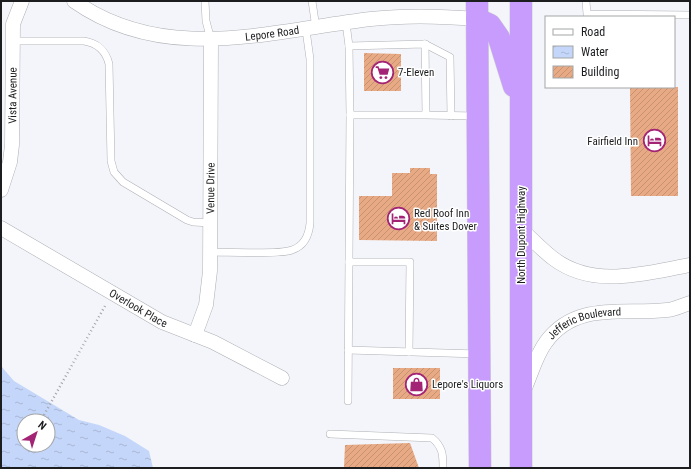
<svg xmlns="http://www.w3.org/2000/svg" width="691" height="469" viewBox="0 0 691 469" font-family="'Roboto Condensed',sans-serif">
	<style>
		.water { fill: url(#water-ripples); fill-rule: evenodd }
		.building { fill: url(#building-hatch) }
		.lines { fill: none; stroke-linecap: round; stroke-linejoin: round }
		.service-casing { stroke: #aeb0b4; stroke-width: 8 }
		.minor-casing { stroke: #aeb0b4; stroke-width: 15 }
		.trunk-casing { stroke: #d2d2d2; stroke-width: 23 }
		.path { stroke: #a5a7aa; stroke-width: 2.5; stroke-dasharray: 1 3; stroke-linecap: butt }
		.service { stroke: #fff; stroke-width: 7 }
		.minor { stroke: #fff; stroke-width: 14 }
		.trunk { stroke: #c79cfc; stroke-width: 22 }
		.labels { text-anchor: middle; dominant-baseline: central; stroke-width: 3; stroke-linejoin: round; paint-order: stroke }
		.street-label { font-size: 11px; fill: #1c1d1f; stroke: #fff }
		.poi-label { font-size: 11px; fill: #1c1d1f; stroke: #fff; text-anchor: start }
	</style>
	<defs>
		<pattern id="water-ripples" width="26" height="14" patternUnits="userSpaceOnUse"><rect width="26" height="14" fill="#c4d6f9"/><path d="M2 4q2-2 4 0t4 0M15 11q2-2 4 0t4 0" fill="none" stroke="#a8b7d5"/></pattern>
		<pattern id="building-hatch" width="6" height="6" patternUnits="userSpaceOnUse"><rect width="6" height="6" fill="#e7aa84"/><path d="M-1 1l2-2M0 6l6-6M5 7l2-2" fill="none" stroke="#c69272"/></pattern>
	</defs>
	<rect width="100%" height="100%" fill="#f3f5fa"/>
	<path class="water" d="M 1,366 L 14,381 L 79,420 L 99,425 L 125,436 L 149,451 L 153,468 L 1,468 ZM 24,421 L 48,421 L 48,445 L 24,445 Z"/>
	<g class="building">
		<path d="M 364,53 L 401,54 L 401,91 L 364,91 Z"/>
		<path d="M 630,87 L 678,87 L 678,196 L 631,196 Z"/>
		<path d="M 410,168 L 430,168 L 430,174 L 437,174 L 437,241 L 359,240 L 359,196 L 392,196 L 392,173 L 410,173 Z"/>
		<rect x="393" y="368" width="47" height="31"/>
		<path d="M 410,443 L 419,468 L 344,468 L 345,445 Z"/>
	</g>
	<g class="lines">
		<defs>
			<g id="service">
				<path d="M 205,1 L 206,21 L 211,40"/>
				<path d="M 312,1 L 316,28"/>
				<path d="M 586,1 L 587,14 L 690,15"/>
				<path d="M 346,23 L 349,46"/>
				<path d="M 13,41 L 84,41 C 97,43 106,51 109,64 L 111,161 L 114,172 L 123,182 L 187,220 L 193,222 L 211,223"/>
				<path d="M 425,44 L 450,57 L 451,116"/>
				<path d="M 426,115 L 350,115 L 349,46 L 425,44 L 426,115 L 476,116"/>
				<path d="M 211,252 C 227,252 280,255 292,250 C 304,246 309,235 310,223 L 310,59 L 306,30"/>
				<path d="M 349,262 L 410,262 L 409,352"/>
				<path d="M 348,350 L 478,354"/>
				<path d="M 348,401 L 350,115"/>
				<path d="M 330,434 L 432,438 C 443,447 443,455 443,468"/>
			</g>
			<g id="minor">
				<path id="s1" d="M 74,1 C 165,65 270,31 371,19 C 406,15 441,16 477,19"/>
				<path id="s2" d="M 1,190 L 10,162 L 12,145 L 13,24 L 22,1"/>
				<path id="s3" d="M 1,228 L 162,322 L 213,342 L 282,378"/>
				<path d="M 522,230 C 533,240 543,251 554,259 C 594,289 645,273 690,265"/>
				<path id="s4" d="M 195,335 L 206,305 L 210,271 L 211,40"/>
				<path id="s5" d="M 524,390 C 531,375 536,355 546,342 C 576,301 623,315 667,310 C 674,310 683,305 690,303"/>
			</g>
			<g id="trunk">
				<path d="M 477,1 L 480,468"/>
				<path d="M 477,19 L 490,25 L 499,38 L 514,86"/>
				<path d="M 521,468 L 521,1"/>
			</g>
		</defs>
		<use href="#service" class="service-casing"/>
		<use href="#minor" class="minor-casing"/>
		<use href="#trunk" class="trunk-casing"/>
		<path class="path" d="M 44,415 L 105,306"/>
		<use href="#service" class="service"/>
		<use href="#minor" class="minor"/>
		<use href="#trunk" class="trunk"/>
	</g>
	<defs>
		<symbol id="supermarket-ring" viewBox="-11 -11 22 22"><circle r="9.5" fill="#fff" stroke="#a32374" stroke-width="1.5"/><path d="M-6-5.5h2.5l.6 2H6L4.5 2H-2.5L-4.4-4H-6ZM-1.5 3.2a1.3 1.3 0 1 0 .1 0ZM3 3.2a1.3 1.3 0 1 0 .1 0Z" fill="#a32374"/></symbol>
		<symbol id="hotel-ring" viewBox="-11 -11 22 22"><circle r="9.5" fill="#fff" stroke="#a32374" stroke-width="1.5"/><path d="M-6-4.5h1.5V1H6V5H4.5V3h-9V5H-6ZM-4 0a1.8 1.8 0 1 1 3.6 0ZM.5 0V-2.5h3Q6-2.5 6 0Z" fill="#a32374"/></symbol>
		<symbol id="shop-ring" viewBox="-11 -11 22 22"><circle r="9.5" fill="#fff" stroke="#a32374" stroke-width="1.5"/><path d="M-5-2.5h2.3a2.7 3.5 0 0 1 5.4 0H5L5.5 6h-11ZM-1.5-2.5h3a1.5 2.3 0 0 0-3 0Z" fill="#a32374"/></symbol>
	</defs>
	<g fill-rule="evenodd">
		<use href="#supermarket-ring" x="370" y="60" width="25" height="25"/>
		<use href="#hotel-ring" x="642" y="128" width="25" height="25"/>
		<use href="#hotel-ring" x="386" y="206" width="25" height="25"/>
		<use href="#shop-ring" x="404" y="372" width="25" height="25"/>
	</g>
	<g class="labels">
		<g class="street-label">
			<text stroke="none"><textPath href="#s1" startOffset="206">Lepore Road</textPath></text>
			<text stroke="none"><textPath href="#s2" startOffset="96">Vista Avenue</textPath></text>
			<text stroke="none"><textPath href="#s4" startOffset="149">Venue Drive</textPath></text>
			<text transform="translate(521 235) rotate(-90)">North Dupont Highway</text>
			<text stroke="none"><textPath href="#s3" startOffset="159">Overlook Place</textPath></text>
			<text stroke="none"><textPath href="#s5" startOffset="98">Jefferic Boulevard</textPath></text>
		</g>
		<g class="poi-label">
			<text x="398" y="72">7-Eleven</text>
			<text x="638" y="141" text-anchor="end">Fairfield Inn</text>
			<text x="414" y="213">Red Roof Inn<tspan x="414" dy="13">&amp; Suites Dover</tspan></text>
			<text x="432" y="384">Lepore's Liquors</text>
		</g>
	</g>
	<rect width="691" height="469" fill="none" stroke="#1c1d1f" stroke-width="4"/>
	<rect x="545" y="16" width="130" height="72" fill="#ffffff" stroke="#a4a5a5"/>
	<rect x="553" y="29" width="20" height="6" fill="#ffffff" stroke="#a4a5a5"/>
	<text x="581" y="36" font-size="12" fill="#1c1d1f">Road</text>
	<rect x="553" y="46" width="20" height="12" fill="url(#water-ripples)" stroke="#a4a5a5"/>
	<text x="581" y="56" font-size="12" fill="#1c1d1f">Water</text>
	<rect x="553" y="66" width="20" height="12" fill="url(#building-hatch)" stroke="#a4a5a5"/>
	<text x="581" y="76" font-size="12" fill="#1c1d1f">Building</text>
	<g transform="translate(36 433) rotate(39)"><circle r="19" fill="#ffffff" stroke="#a4a5a5"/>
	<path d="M0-3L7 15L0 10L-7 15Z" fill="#a32374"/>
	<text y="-6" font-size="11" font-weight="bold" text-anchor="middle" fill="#1c1d1f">N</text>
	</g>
</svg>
